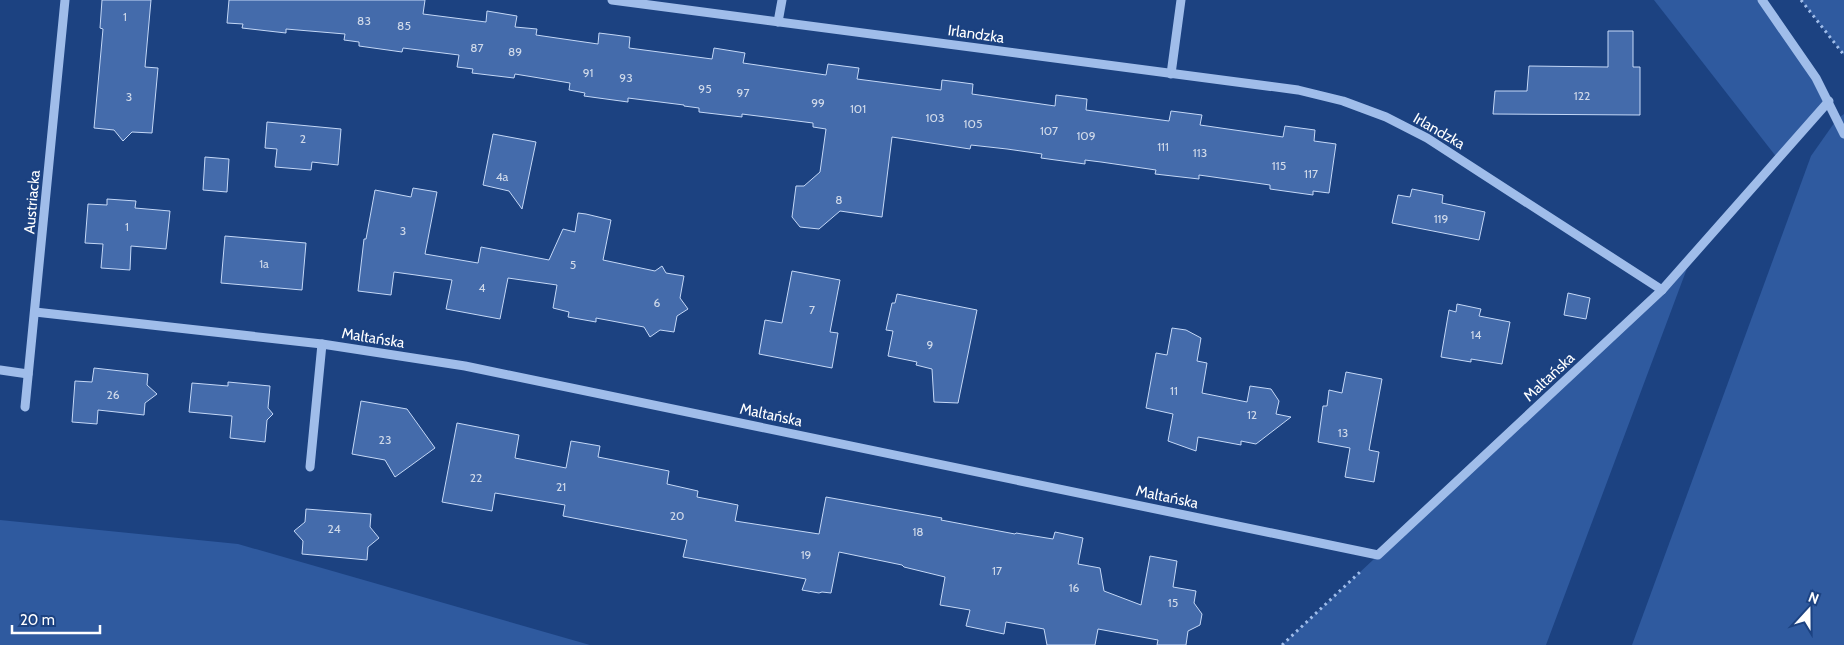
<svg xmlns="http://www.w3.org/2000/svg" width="1844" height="645" viewBox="0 0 1844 645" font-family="Cabin,sans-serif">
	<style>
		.green { fill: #2f5a9f }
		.building { fill: #446bab; stroke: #c4d8f7 }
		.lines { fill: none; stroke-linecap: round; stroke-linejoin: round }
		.path { stroke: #a0bdea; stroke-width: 3; stroke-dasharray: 2.5 4; stroke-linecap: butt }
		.minor { stroke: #a0bdea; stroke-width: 9 }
		.labels { text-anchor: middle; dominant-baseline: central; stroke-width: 4; stroke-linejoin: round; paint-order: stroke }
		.number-label { font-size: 12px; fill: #d0daea }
		.street-label { font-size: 15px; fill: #fff; stroke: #1c4281 }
	</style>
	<rect width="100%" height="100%" fill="#1c4281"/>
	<g class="green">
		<path d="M 1654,0 L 1762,0 L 1829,101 L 1778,159 Z"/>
		<path d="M 1801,0 L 1844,0 L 1844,55 Z"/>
		<path d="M 1844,114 L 1844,645 L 1632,645 L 1811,156 L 1837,119 Z"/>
		<path d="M 1692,255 L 1546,645 L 1282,645 L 1662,290 Z"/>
		<path d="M 0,520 L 238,544 L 590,645 L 0,645 Z"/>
	</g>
	<g class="building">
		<path d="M 102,0 L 151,0 L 145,67 L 158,68 L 152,133 L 132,132 L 123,141 L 114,130 L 94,128 L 103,29 L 100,28 Z"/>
		<path d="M 229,0 L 425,0 L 423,14 L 486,22 L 487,11 L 517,16 L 515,27 L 537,29 L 536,35 L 598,44 L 599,33 L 615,35 L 630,37 L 629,48 L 712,59 L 714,48 L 745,53 L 743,63 L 826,75 L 828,64 L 843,66 L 859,68 L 857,79 L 941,90 L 942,80 L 958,82 L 973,84 L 972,94 L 1055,106 L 1056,95 L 1087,99 L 1086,110 L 1169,121 L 1171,111 L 1202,115 L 1200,125 L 1283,137 L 1285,126 L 1315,130 L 1314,141 L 1336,144 L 1329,193 L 1313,191 L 1313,195 L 1270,189 L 1270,185 L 1199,175 L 1199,179 L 1155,174 L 1156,170 L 1101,162 L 1085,160 L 1085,164 L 1041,158 L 1042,154 L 1007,149 L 971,145 L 970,149 L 892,137 L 882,217 L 840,211 L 819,229 L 800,227 L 792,217 L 796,186 L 804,186 L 820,172 L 826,129 L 813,127 L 813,123 L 742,114 L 742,117 L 699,112 L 699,108 L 684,106 L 684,105 L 628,98 L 628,102 L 584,96 L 585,93 L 569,90 L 570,83 L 515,74 L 514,78 L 472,73 L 473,69 L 457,67 L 459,55 L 403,48 L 402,52 L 359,46 L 359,42 L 344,40 L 345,34 L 286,29 L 286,33 L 242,28 L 243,24 L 227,23 Z"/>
		<path d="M 1608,31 L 1633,31 L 1633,67 L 1640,67 L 1640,115 L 1493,114 L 1495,91 L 1527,91 L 1529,66 L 1608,67 Z"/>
		<path d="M 267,122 L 341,129 L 338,165 L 312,162 L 311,170 L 275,167 L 277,149 L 265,148 Z"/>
		<path d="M 493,134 L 536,142 L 522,209 L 509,191 L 483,185 Z"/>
		<path d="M 205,157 L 229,159 L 227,192 L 203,190 Z"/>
		<path d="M 413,188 L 437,192 L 425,254 L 478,263 L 481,247 L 549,260 L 563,229 L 575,232 L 578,213 L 586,214 L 611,220 L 603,260 L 655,271 L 662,266 L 666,273 L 684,276 L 680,298 L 688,309 L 677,316 L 674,332 L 660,330 L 650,337 L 644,327 L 596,318 L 596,322 L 568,317 L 569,312 L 553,308 L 557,285 L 508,278 L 500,319 L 446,309 L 452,280 L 394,272 L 391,295 L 358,291 L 364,239 L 366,239 L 375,190 L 411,197 Z"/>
		<path d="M 1412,189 L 1443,195 L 1442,203 L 1485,212 L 1479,240 L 1392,223 L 1398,195 L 1410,197 Z"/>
		<path d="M 107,199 L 136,201 L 135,208 L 170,211 L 166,249 L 131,246 L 130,270 L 101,268 L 103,244 L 85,243 L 88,204 L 107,205 Z"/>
		<path d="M 225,236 L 306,243 L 302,290 L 221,283 Z"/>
		<path d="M 792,271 L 840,280 L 830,332 L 838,333 L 832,368 L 759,354 L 765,320 L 782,323 Z"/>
		<path d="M 1568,293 L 1590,298 L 1586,319 L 1564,315 Z"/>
		<path d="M 897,294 L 977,310 L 958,403 L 934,402 L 932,369 L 916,365 L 917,362 L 888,356 L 893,331 L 886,330 L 892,303 L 895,303 Z"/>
		<path d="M 1457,304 L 1481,309 L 1479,316 L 1510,322 L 1502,364 L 1471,359 L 1471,362 L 1441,357 L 1449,310 L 1456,312 Z"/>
		<path d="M 1172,328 L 1186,330 L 1201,338 L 1197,361 L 1207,363 L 1202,393 L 1247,402 L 1250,386 L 1271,389 L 1279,401 L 1276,414 L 1291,417 L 1256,444 L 1241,441 L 1241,445 L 1198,437 L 1196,451 L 1168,441 L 1173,414 L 1146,408 L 1156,353 L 1167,355 Z"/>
		<path d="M 94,368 L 148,374 L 147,385 L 157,394 L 145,403 L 144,415 L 98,410 L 97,424 L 72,422 L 75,381 L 92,382 Z"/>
		<path d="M 1346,372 L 1382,379 L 1369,450 L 1379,452 L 1374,482 L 1345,477 L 1350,448 L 1318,442 L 1323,406 L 1327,406 L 1329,390 L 1342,393 Z"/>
		<path d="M 228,382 L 270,386 L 268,408 L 273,414 L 267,420 L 265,442 L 230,438 L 232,416 L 189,412 L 192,383 L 228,386 Z"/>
		<path d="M 361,401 L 407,409 L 435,448 L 395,477 L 385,460 L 352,454 Z"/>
		<path d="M 457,423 L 519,435 L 515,458 L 566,468 L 571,441 L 600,446 L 598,457 L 669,471 L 667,484 L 698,491 L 697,497 L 738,505 L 735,521 L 819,534 L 826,497 L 942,518 L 941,520 L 1015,534 L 1016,533 L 1053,539 L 1055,532 L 1083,538 L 1078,564 L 1100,568 L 1104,591 L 1141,605 L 1150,556 L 1177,561 L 1173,587 L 1196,591 L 1194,603 L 1202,614 L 1200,625 L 1188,631 L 1186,645 L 1157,645 L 1158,640 L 1098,629 L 1095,645 L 1047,645 L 1044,629 L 1006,622 L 1004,634 L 966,626 L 970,610 L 940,605 L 945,577 L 904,567 L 902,565 L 839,552 L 831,593 L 822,592 L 819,593 L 802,590 L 806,579 L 683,557 L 687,540 L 563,516 L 565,505 L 495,493 L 492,511 L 442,502 Z"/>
		<path d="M 306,509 L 371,514 L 370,527 L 379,538 L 368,547 L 367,560 L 302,554 L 303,541 L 294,531 L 305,522 Z"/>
	</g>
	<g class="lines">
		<g class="path">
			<path d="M 1801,0 L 1844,55"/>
			<path d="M 1282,645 L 1360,572"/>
		</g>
		<g class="minor">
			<path d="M 612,0 L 1298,90 L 1343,101 L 1386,117 L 1427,138 L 1662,290"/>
			<path d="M 1762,0 L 1816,78 L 1844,134"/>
			<path d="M 778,22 L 782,0"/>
			<path d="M 1171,74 L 1181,0"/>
			<path d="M 35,312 L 322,344 L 465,366 L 1378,555 L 1662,290 L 1829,101"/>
			<path d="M 0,370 L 28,374"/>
			<path d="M 25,407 L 65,0"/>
			<path d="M 310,467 L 322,344"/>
		</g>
	</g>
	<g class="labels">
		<g class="number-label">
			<text x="125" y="16">1</text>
			<text x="364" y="20">83</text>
			<text x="404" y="25">85</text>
			<text x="477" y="47">87</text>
			<text x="515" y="51">89</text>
			<text x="588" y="72">91</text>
			<text x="626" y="77">93</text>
			<text x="705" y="88">95</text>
			<text x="743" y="92">97</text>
			<text x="1582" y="95">122</text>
			<text x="129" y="96">3</text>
			<text x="818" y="102">99</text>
			<text x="858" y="108">101</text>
			<text x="935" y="117">103</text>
			<text x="973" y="123">105</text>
			<text x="1049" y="130">107</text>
			<text x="1086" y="135">109</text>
			<text x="303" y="138">2</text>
			<text x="1163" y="146">111</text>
			<text x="1200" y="152">113</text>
			<text x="1279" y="165">115</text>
			<text x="1311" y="173">117</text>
			<text x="502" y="176">4a</text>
			<text x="839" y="199">8</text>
			<text x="1441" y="218">119</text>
			<text x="127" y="226">1</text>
			<text x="403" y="230">3</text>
			<text x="264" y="263">1a</text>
			<text x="573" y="264">5</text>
			<text x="482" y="287">4</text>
			<text x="657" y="302">6</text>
			<text x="812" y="309">7</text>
			<text x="1476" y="334">14</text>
			<text x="930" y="344">9</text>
			<text x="1174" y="390">11</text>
			<text x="113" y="394">26</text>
			<text x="1252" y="414">12</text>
			<text x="1343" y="432">13</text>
			<text x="385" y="439">23</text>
			<text x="476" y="477">22</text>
			<text x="561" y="486">21</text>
			<text x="677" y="515">20</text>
			<text x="334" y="528">24</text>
			<text x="918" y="531">18</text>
			<text x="806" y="554">19</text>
			<text x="997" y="570">17</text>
			<text x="1074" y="587">16</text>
			<text x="1173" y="602">15</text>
		</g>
		<g class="street-label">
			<text transform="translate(976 34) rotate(8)">Irlandzka</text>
			<text transform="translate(1439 131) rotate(30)">Irlandzka</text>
			<text transform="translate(32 202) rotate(-85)">Austriacka</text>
			<text transform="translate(373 338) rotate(9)">Maltańska</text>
			<text transform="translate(1549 377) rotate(-43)">Maltańska</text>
			<text transform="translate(771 415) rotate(12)">Maltańska</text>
			<text transform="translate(1167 497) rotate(12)">Maltańska</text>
		</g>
	</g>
	<g transform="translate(1809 610) rotate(21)" stroke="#1c4281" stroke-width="4" paint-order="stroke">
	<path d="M0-4L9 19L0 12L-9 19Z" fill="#ffffff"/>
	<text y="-8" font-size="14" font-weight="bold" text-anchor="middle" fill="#ffffff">N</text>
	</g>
	<path d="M12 625v8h88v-8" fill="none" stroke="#ffffff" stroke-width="2.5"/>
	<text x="20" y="625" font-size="15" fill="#ffffff" stroke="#1c4281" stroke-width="4" paint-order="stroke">20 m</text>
</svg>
